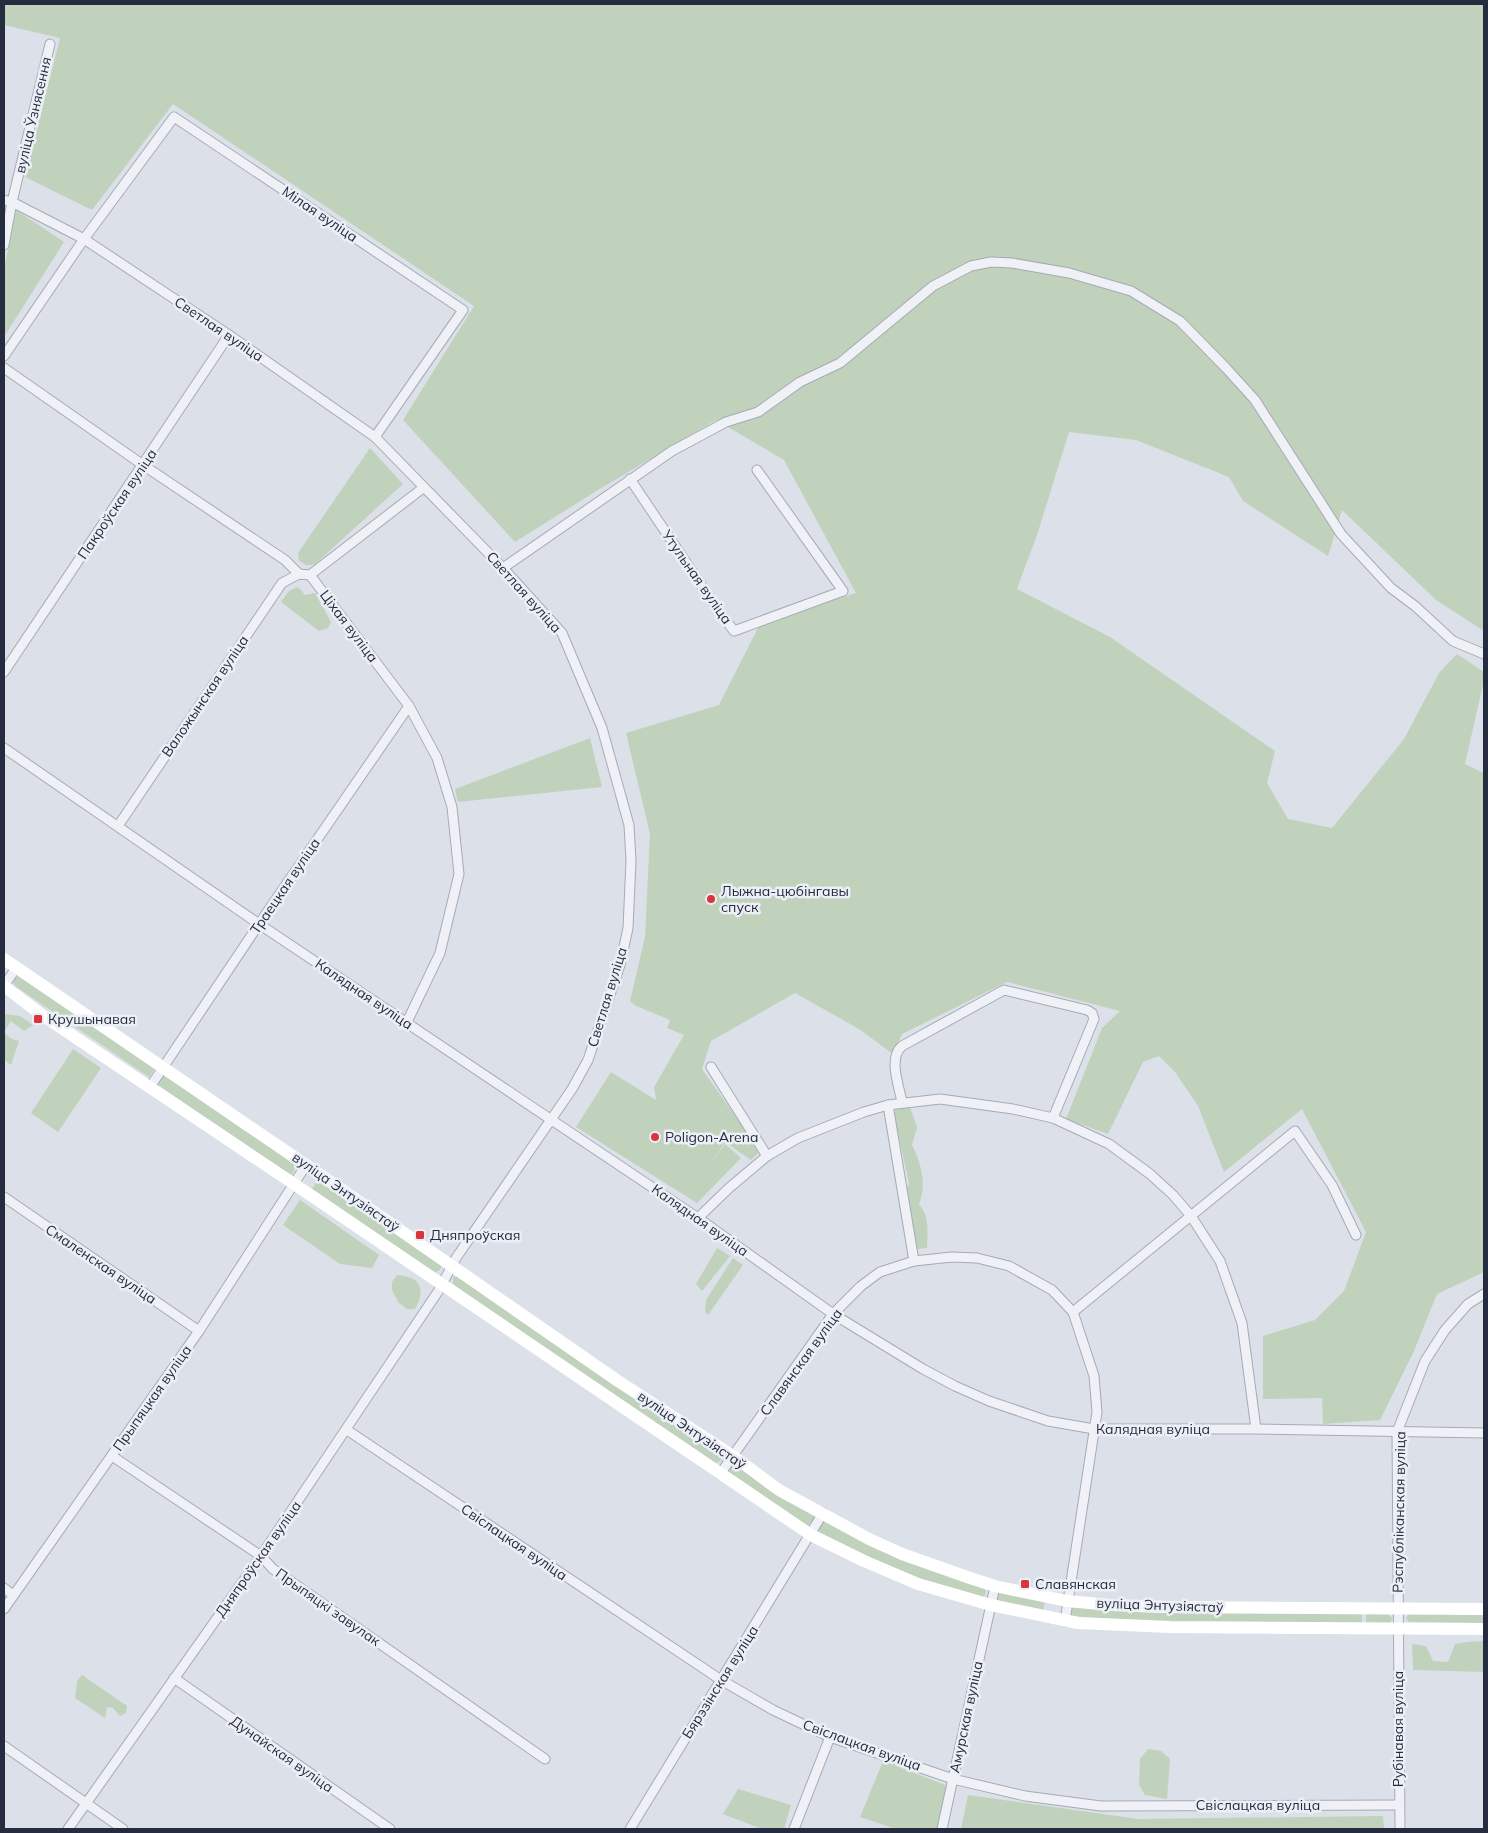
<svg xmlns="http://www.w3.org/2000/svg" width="1488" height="1833" viewBox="0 0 1488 1833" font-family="Mulish,sans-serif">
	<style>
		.green { fill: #c0d2bc }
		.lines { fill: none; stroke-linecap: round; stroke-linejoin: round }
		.street-casing { stroke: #a5aab5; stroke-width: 11 }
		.street { stroke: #eff1f6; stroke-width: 9 }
		.secondary { stroke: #fff; stroke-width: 12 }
		.poi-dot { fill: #da343f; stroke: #eceff5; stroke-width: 2 }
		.labels { text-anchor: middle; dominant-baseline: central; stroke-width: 5; stroke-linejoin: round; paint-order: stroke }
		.street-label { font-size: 14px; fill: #252c3f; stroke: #eceff5 }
		.poi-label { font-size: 14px; fill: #252c3f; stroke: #eceff5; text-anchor: start }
	</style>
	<rect width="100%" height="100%" fill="#dce0e8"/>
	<g class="green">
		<path d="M 4,4 L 1484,4 L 1484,631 L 1436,600 L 1342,510 L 1328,556 L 1243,501 L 1229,477 L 1136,440 L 1069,432 L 1038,532 L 1017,589 L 1110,637 L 1275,751 L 1267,783 L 1288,819 L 1332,828 L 1404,739 L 1439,673 L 1457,654 L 1484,672 L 1484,680 L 1465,764 L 1484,773 L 1484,1272 L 1437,1294 L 1414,1351 L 1380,1420 L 1323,1424 L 1322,1398 L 1263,1399 L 1263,1336 L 1315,1320 L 1344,1291 L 1366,1232 L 1302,1109 L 1224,1172 L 1198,1106 L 1175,1072 L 1159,1056 L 1143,1062 L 1108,1134 L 1066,1119 L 1102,1028 L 1120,1011 L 1007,982 L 902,1034 L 893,1054 L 859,1029 L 795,993 L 711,1041 L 702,1069 L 760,1151 L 751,1160 L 725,1142 L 712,1162 L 725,1144 L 741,1158 L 697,1203 L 576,1127 L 611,1072 L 656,1100 L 654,1087 L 684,1035 L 667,1028 L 670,1020 L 636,1006 L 630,1001 L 645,937 L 650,834 L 626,733 L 719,705 L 761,622 L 856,593 L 784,460 L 716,420 L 598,490 L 515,542 L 403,420 L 474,306 L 173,104 L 92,210 L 25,177 L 60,38 L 4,25 Z"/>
		<path d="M 16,210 L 64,242 L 4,337 L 4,269 Z"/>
		<path d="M 370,448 L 403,484 L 314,565 L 306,565 L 299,561 L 298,553 Z"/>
		<path d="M 298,587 L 305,595 L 315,593 L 331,622 L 328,628 L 319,631 L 281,602 L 289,591 Z"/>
		<path d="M 590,738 L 602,787 L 458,802 L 455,789 Z"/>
		<path d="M 18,976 L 155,1068 L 149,1077 L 15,986 L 13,981 Z"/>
		<path d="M 4,1014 L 20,1016 L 33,1025 L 24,1031 L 11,1021 L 4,1032 L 10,1038 L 19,1041 L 11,1065 L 4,1060 Z"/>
		<path d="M 73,1049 L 101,1068 L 58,1132 L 31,1113 Z"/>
		<path d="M 165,1075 L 297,1166 L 291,1176 L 158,1085 L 160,1079 Z"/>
		<path d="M 901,1107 L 910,1107 L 917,1127 L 912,1145 C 921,1162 927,1185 919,1204 C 929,1215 928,1232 927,1248 L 918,1249 L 914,1244 L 906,1191 L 909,1183 L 895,1119 L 895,1111 Z"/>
		<path d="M 318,1180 L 442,1265 L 440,1270 L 434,1273 L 312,1189 Z"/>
		<path d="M 300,1200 L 379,1255 L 372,1268 L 340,1264 L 283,1225 Z"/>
		<path d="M 717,1248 L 730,1256 L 702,1291 L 696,1284 Z"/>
		<path d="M 733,1258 L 743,1265 L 708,1315 L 705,1311 L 706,1300 Z"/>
		<path d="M 397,1275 C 421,1277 426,1289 415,1309 L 407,1309 L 398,1302 L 392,1290 L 392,1282 Z"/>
		<path d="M 460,1276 L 722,1455 L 721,1461 L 713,1464 L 453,1284 L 453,1277 Z"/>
		<path d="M 731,1464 L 735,1465 L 814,1515 L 814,1519 L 807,1526 L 729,1474 L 728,1470 Z"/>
		<path d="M 824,1521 L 986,1590 L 984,1598 L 928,1582 L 862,1554 L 817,1532 L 821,1522 Z"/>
		<path d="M 1002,1593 L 1045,1601 L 1043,1612 L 996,1600 L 997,1594 Z"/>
		<path d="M 1073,1607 L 1362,1613 L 1362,1624 C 1265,1623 1168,1626 1072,1616 L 1070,1614 Z"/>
		<path d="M 1366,1613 L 1387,1613 L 1392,1618 L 1391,1622 L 1387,1624 L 1366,1624 Z"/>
		<path d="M 1409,1613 L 1484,1614 L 1484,1623 L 1409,1622 L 1406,1618 Z"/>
		<path d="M 1484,1641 L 1484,1672 L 1413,1670 L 1412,1644 L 1426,1646 L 1433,1661 L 1448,1662 L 1455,1644 L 1468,1642 Z"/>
		<path d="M 82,1675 L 127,1706 L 126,1713 L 120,1716 L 113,1708 L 107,1707 L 105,1718 L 75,1698 L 77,1681 Z"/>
		<path d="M 1148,1749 L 1161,1751 L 1170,1759 L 1167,1799 L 1145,1795 L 1139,1785 L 1140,1759 Z"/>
		<path d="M 883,1761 L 948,1786 L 938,1829 L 896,1829 L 860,1817 Z"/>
		<path d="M 738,1789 L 791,1805 L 784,1829 L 762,1829 L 723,1814 Z"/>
		<path d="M 968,1795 L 1138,1819 L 1383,1816 L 1384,1829 L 961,1829 Z"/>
	</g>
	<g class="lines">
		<defs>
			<g id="street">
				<path d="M 4,200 L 12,202 L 84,239 L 229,335 L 375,437 L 503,568 L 562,633 L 602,728 L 629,825 L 631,861 L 628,928 L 620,965 L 588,1060 L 572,1089 L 456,1258 L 439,1290 L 261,1556 L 68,1829"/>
				<path d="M 4,245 L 12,202 L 50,44"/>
				<path d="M 4,356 L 84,239 L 174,117 L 463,310 L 375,437"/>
				<path d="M 4,368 L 143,465 L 285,560 L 299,574 L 310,575 L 409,706 L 437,758 L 452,807 L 459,874 L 440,953 L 407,1022"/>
				<path d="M 630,479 L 718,610 L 734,631 L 843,591 L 757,470"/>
				<path d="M 503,568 L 672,451 L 726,422 L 758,412 L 800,382 L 840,363 L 933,286 L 971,266 L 991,262 L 1012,263 L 1069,273 L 1131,291 L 1180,321 L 1226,368 L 1255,400 L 1341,534 L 1391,588 L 1415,606 L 1453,641 L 1484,654"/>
				<path d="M 310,575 L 423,488"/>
				<path d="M 4,672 L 229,335"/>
				<path d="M 4,748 L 259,924 L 698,1218 L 833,1314 L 923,1369 L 955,1386 L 989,1401 L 1048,1421 L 1094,1429 L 1256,1429 L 1484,1433"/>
				<path d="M 118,826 L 282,583 L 299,574"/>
				<path d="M 4,986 L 16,968"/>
				<path d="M 711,1067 L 767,1156"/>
				<path d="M 150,1087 L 259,924 L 409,706"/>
				<path d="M 902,1102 C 899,1086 888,1058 902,1046 L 1004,990 L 1087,1010 L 1092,1013 L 1094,1019 L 1053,1118"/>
				<path d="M 888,1105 L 914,1261"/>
				<path d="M 4,1197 L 199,1331"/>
				<path d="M 698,1218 L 729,1188 L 767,1156 L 798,1138 L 864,1112 L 888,1105 L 940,1099 L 1013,1109 L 1053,1118 L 1109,1144 L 1150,1174 L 1173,1195 L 1191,1216 L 1220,1261 L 1242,1323 L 1256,1429"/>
				<path d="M 1073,1312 L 1295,1131 L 1332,1185 L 1356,1235"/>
				<path d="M 347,1430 L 721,1680 L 773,1710 L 830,1737 L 953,1779 L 1025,1796 L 1101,1806 L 1399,1805"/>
				<path d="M 112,1456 L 261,1556 L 273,1569 L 545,1759"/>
				<path d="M 720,1474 L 833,1314 L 861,1286 L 880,1272 L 914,1261 L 952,1257 L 977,1258 L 1009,1266 L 1052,1290 L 1073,1312 L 1094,1376 L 1097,1412 L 1065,1621"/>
				<path d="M 4,1588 L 13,1595"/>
				<path d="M 4,1609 L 199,1331 L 306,1165"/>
				<path d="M 174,1678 L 390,1829"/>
				<path d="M 4,1746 L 123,1829"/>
				<path d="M 630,1829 L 823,1513"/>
				<path d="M 794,1829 L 830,1737"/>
				<path d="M 942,1829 L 995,1586"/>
				<path d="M 1400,1829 L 1397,1432 L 1425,1361 L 1445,1330 L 1468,1304 L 1484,1294"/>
			</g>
		</defs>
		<use href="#street" class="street-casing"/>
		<use href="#street" class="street"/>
		<g class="secondary">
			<path d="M 4,959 L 306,1165 L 618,1381 L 733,1456 L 779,1490 L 869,1539 L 902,1554 L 970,1578 L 995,1586 L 1067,1601 L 1111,1605 L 1163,1607 L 1484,1609"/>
			<path d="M 4,986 L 42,1015 L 306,1192 L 811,1535 L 864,1561 L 918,1584 L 991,1605 L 1078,1623 L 1170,1627 L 1484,1629"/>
		</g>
	</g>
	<g class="poi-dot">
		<circle cx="711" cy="899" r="5"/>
		<rect x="33" y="1014" width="10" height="10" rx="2.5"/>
		<circle cx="655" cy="1137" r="5"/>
		<rect x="415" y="1230" width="10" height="10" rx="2.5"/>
		<rect x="1020" y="1579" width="10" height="10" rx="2.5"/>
	</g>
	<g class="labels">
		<g class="street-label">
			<text transform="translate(33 115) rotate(-77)">вуліца Ўзнясення</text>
			<text transform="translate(320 214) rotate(34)">Мілая вуліца</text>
			<text transform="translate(219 329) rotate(34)">Светлая вуліца</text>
			<text transform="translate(117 504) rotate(-56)">Пакроўская вуліца</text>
			<text transform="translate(697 577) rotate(55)">Утульная вуліца</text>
			<text transform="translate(524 592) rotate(48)">Светлая вуліца</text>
			<text transform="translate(349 626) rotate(53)">Ціхая вуліца</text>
			<text transform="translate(205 696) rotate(-56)">Валожынская вуліца</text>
			<text transform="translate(285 886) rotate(-56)">Траецкая вуліца</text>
			<text transform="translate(364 994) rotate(34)">Калядная вуліца</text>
			<text transform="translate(607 997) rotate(-73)">Светлая вуліца</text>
			<text transform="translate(346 1192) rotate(35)">вуліца Энтузіястаў</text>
			<text transform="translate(700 1220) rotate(35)">Калядная вуліца</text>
			<text transform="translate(101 1264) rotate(34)">Смаленская вуліца</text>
			<text transform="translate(801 1362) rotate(-54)">Славянская вуліца</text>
			<text transform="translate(152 1398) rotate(-55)">Прыпяцкая вуліца</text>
			<text x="1153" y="1429">Калядная вуліца</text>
			<text transform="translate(692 1430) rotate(34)">вуліца Энтузіястаў</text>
			<text transform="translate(1399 1512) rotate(-89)">Рэспубліканская вуліца</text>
			<text transform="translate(514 1542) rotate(34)">Свіслацкая вуліца</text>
			<text transform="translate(258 1559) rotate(-55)">Дняпроўская вуліца</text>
			<text transform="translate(1160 1605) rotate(2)">вуліца Энтузіястаў</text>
			<text transform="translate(328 1607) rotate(35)">Прыпяцкі завулак</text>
			<text transform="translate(720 1682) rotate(-58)">Бярэзінская вуліца</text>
			<text transform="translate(966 1717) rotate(-78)">Амурская вуліца</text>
			<text transform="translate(1398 1729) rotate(-90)">Рубінавая вуліца</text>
			<text transform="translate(862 1745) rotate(20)">Свіслацкая вуліца</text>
			<text transform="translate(282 1754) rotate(35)">Дунайская вуліца</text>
			<text x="1258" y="1805">Свіслацкая вуліца</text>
		</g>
		<g class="poi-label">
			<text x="721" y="891">Лыжна-цюбінгавы<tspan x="721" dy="16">спуск</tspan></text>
			<text x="48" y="1019">Крушынавая</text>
			<text x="665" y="1137">Poligon-Arena</text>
			<text x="430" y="1235">Дняпроўская</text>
			<text x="1035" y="1584">Славянская</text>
		</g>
	</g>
	<rect width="1488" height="1833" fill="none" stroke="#252c3f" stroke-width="10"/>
</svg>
